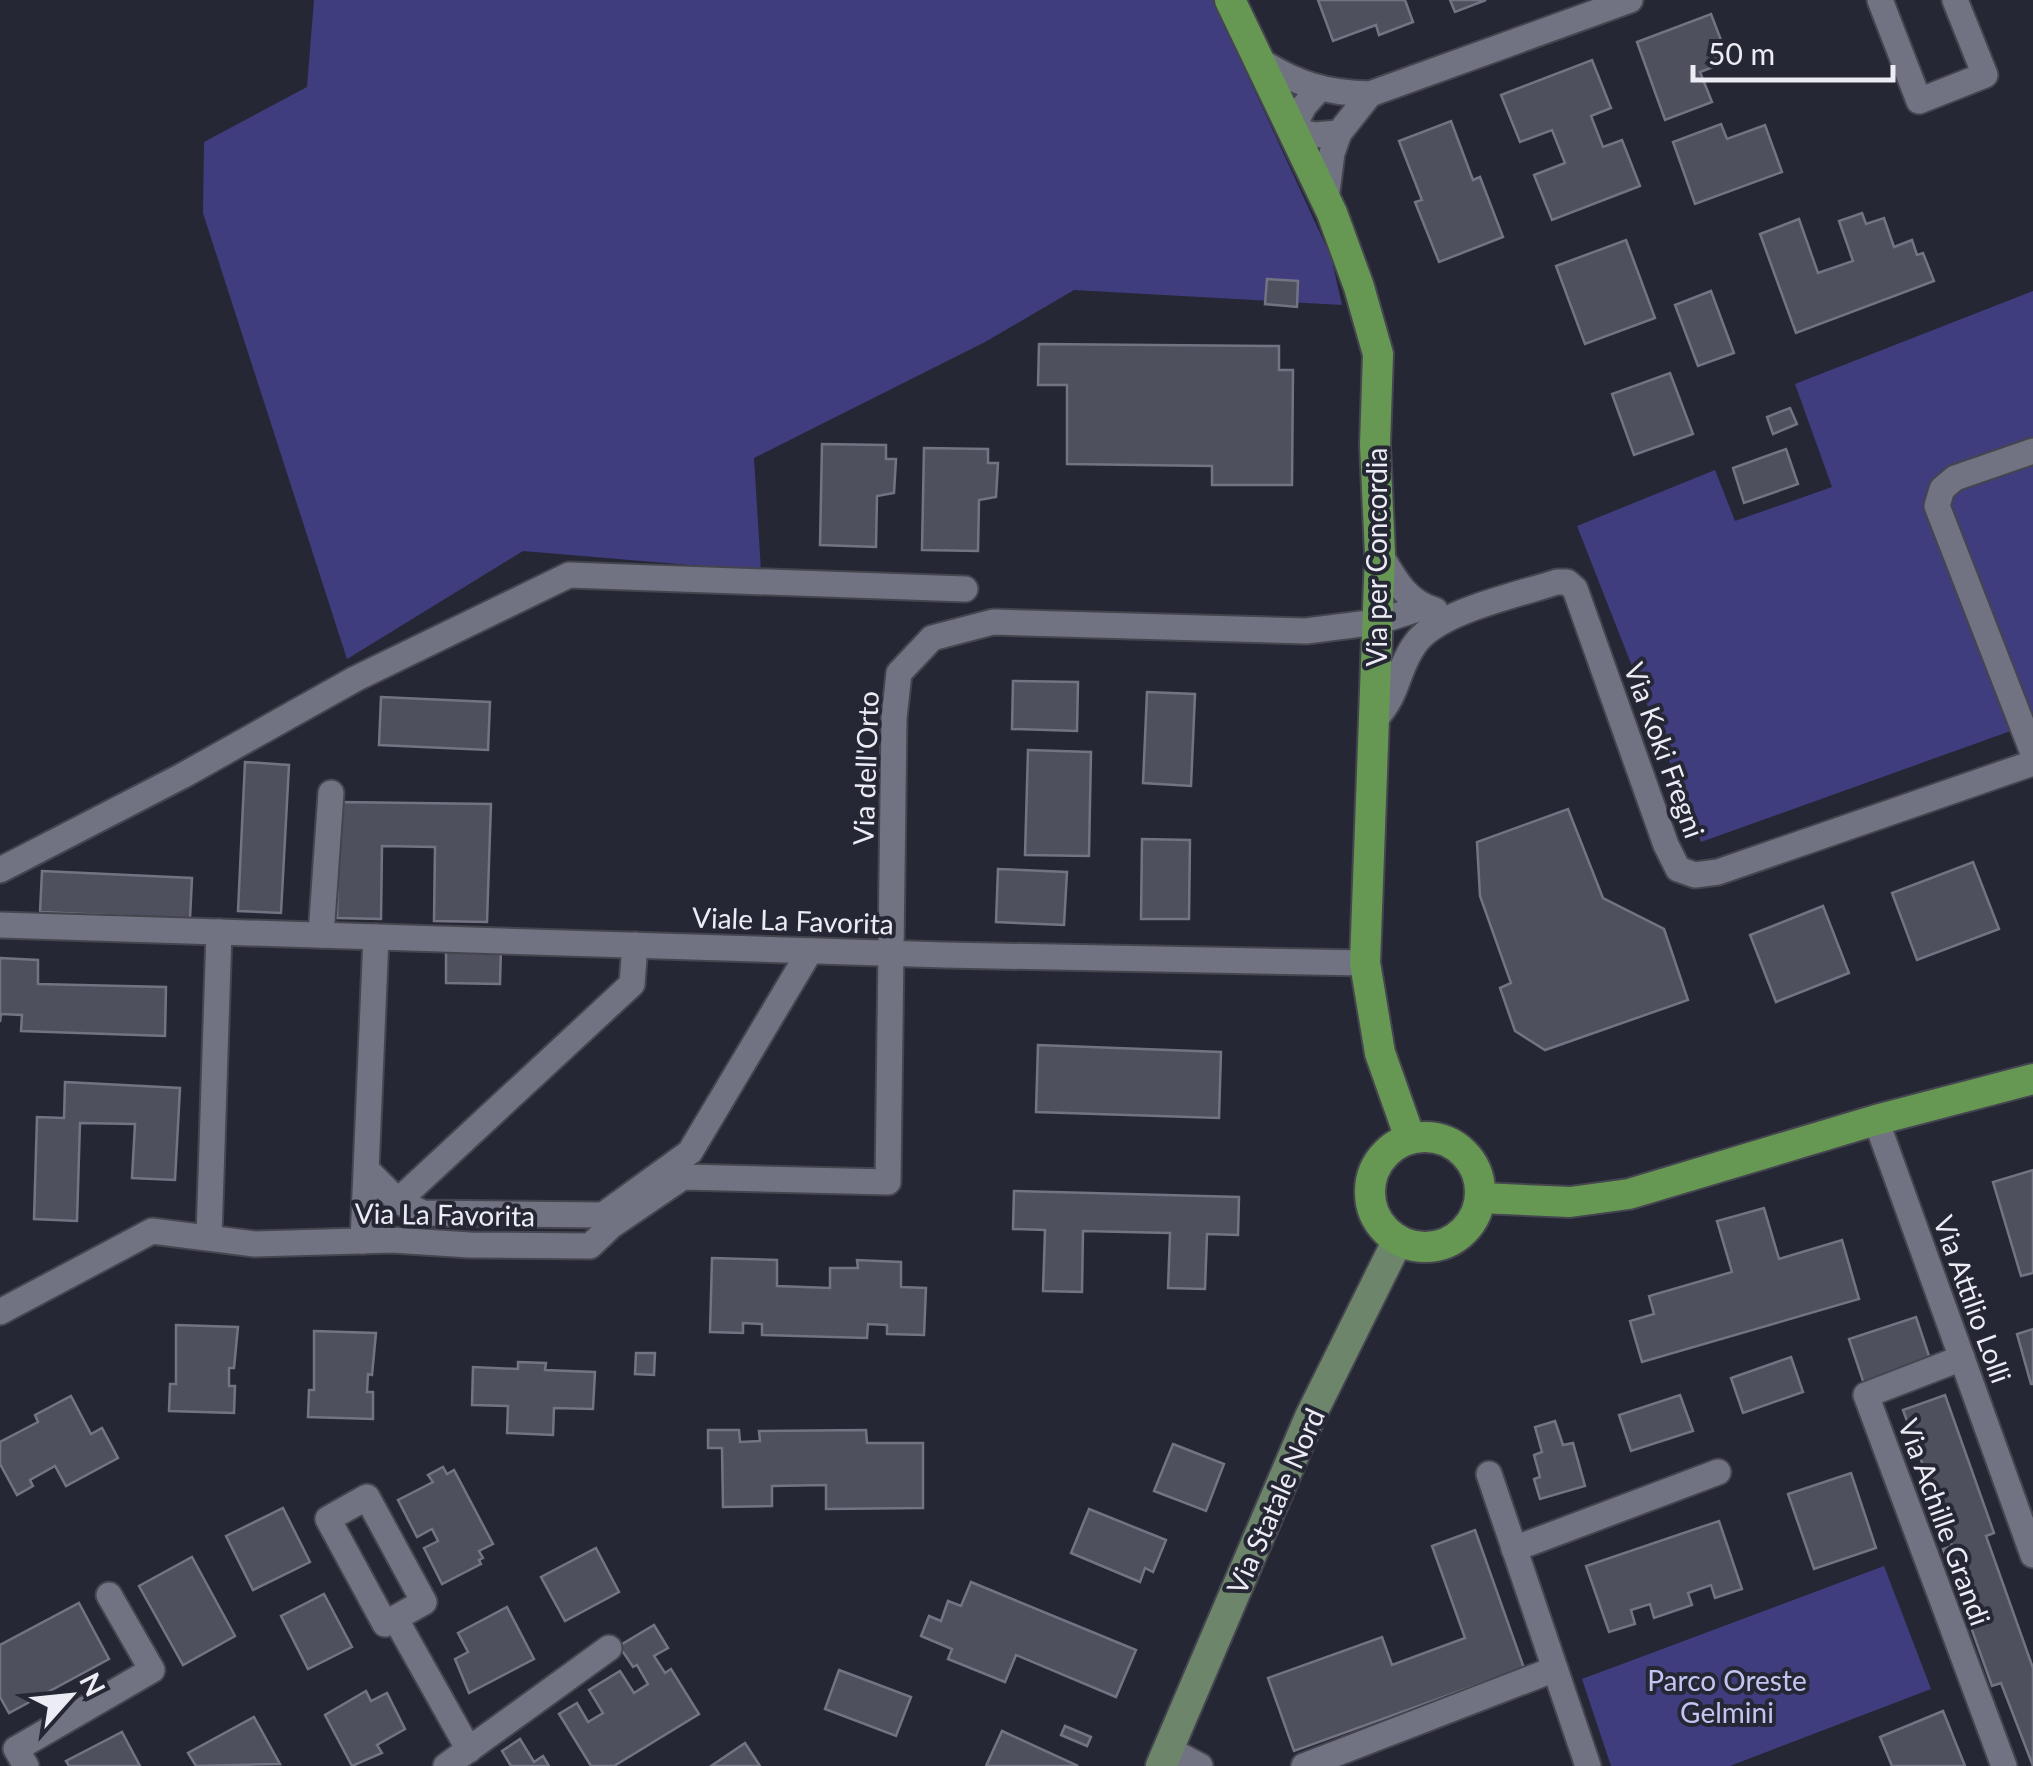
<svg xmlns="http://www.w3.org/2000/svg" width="2033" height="1766" viewBox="0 0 2033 1766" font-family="Lato,sans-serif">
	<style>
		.green { fill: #403d7e }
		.building { fill: #4f505e; stroke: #737483; stroke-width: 2.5 }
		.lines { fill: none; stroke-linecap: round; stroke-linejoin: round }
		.street-casing { stroke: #45454f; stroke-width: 29 }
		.secondary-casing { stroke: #45454f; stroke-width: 34 }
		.primary-casing { stroke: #45454f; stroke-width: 34 }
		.street { stroke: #727382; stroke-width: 25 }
		.secondary { stroke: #6c856b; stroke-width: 30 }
		.primary { stroke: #669853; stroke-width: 30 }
		.labels { text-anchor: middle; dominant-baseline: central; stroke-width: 8; stroke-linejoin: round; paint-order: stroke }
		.street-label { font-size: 28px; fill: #ebecf4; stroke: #262734 }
		.park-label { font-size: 28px; fill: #c2c5f2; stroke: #262734 }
	</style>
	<rect width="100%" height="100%" fill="#262734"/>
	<g class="green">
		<path d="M 314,0 L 1213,0 L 1331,257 L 1342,305 L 1074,290 L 985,342 L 754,458 L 761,571 L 523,551 L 347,659 L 203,213 L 204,142 L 307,87 Z"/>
		<path d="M 2033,291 L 2033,723 L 1701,842 L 1577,526 L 1715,470 L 1735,521 L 1832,487 L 1795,384 Z"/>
		<path d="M 1884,1566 L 1931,1689 L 1730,1766 L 1611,1766 L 1582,1679 Z"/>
	</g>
	<g class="building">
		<path d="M 1318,0 L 1405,0 L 1413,22 L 1379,35 L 1376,25 L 1333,41 Z"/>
		<path d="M 1450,0 L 1486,0 L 1455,12 Z"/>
		<path d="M 1711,14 L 1729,61 L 1700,72 L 1712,102 L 1665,120 L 1637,42 Z"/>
		<path d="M 1592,60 L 1611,108 L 1591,116 L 1603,147 L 1622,140 L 1640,186 L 1552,220 L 1534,175 L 1565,163 L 1552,130 L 1520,142 L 1501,95 Z"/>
		<path d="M 1451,121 L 1473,180 L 1480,177 L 1503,237 L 1439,262 L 1415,202 L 1422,200 L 1399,141 Z"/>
		<path d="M 1721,124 L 1727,139 L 1765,125 L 1782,172 L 1695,204 L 1673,142 Z"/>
		<path d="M 1862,213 L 1866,224 L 1884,218 L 1894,247 L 1912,240 L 1917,255 L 1923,253 L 1934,281 L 1796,333 L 1760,234 L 1799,219 L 1818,273 L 1853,261 L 1839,221 Z"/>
		<path d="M 1626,240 L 1655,318 L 1585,344 L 1556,266 Z"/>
		<path d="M 1267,279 L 1298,281 L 1297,307 L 1265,304 Z"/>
		<path d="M 1711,291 L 1734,353 L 1698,366 L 1675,305 Z"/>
		<path d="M 1039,344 L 1279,346 L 1279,370 L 1293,370 L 1292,485 L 1212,485 L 1212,466 L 1067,464 L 1067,385 L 1038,385 Z"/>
		<path d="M 1670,373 L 1693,434 L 1634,455 L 1612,394 Z"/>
		<path d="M 1790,408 L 1797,424 L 1773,434 L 1767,417 Z"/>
		<path d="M 822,444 L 886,445 L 886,459 L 896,459 L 894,493 L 877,496 L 876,547 L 820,545 Z"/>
		<path d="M 924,448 L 988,449 L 988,463 L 998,463 L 996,497 L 979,500 L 978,551 L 922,550 Z"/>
		<path d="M 1786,449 L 1798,484 L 1744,503 L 1733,468 Z"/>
		<path d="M 1013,681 L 1078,682 L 1077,731 L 1012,729 Z"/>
		<path d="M 1147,692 L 1195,694 L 1191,786 L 1143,783 Z"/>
		<path d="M 381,697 L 490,702 L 488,750 L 379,745 Z"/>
		<path d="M 1028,750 L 1091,752 L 1089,856 L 1025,855 Z"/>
		<path d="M 245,762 L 289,765 L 281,913 L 238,911 Z"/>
		<path d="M 339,802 L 491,804 L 487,922 L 434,921 L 435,847 L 382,846 L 381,919 L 337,918 Z"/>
		<path d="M 1568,809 L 1603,898 L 1664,929 L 1688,1000 L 1545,1050 L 1515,1031 L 1500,988 L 1511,983 L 1480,896 L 1477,842 Z"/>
		<path d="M 1142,839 L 1190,840 L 1189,919 L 1141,919 Z"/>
		<path d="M 1973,862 L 1999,929 L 1917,960 L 1892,893 Z"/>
		<path d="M 998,869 L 1067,872 L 1064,925 L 996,922 Z"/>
		<path d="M 42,871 L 192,878 L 190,919 L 40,912 Z"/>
		<path d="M 1823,906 L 1849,973 L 1776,1002 L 1750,935 Z"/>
		<path d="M 446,946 L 501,947 L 500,984 L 446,983 Z"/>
		<path d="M 0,958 L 38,960 L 38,984 L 166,987 L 165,1036 L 21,1031 L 22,1015 L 1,1014 L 0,1022 Z"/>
		<path d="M 1038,1045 L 1221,1052 L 1219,1118 L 1036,1112 Z"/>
		<path d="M 65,1082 L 180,1088 L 175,1180 L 132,1178 L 135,1124 L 80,1123 L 77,1221 L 34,1219 L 37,1117 L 64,1118 Z"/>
		<path d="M 2033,1170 L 2033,1273 L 2021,1276 L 1993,1182 Z"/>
		<path d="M 1014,1191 L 1239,1197 L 1238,1235 L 1207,1234 L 1205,1289 L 1168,1288 L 1170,1233 L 1083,1231 L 1082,1292 L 1043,1291 L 1045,1230 L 1013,1229 Z"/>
		<path d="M 1764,1208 L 1779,1259 L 1842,1240 L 1859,1299 L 1642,1362 L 1630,1321 L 1654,1314 L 1649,1296 L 1732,1272 L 1717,1221 Z"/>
		<path d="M 712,1258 L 777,1260 L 777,1286 L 830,1288 L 830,1268 L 858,1268 L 857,1260 L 901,1262 L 901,1287 L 926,1288 L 924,1335 L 887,1334 L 887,1325 L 868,1324 L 867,1338 L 762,1335 L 762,1324 L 743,1323 L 743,1333 L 710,1332 Z"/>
		<path d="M 1916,1317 L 1931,1362 L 1864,1384 L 1849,1339 Z"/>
		<path d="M 176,1325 L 238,1327 L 234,1368 L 229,1368 L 229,1386 L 235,1386 L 234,1413 L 169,1411 L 170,1384 L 176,1384 Z"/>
		<path d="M 2033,1329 L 2033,1384 L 2031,1384 L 2017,1334 Z"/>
		<path d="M 314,1331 L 376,1333 L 372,1375 L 368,1374 L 367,1392 L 373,1392 L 373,1419 L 308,1417 L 309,1390 L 314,1390 Z"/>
		<path d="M 636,1353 L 655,1353 L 654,1375 L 635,1374 Z"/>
		<path d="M 1791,1357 L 1803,1392 L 1743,1413 L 1731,1378 Z"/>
		<path d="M 518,1362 L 546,1363 L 545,1370 L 595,1372 L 593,1409 L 554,1408 L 553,1435 L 507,1433 L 508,1406 L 472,1405 L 473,1367 L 518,1369 Z"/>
		<path d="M 1680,1395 L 1693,1431 L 1631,1451 L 1619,1415 Z"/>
		<path d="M 1945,1395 L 1994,1533 L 1986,1536 L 2033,1668 L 2033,1766 L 2001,1683 L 1992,1686 L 1943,1549 L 1952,1546 L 1903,1410 Z"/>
		<path d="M 71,1396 L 91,1434 L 102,1428 L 118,1458 L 66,1486 L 55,1466 L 30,1480 L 33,1486 L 17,1495 L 0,1464 L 0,1442 L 38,1422 L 35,1415 Z"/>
		<path d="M 1555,1421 L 1563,1445 L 1573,1443 L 1585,1486 L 1540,1499 L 1534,1479 L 1540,1477 L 1534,1455 L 1542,1452 L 1535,1427 Z"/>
		<path d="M 708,1430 L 739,1430 L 740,1442 L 760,1441 L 759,1431 L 866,1430 L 867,1443 L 923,1443 L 923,1508 L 826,1509 L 826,1485 L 772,1486 L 772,1506 L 723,1507 L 722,1448 L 708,1448 Z"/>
		<path d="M 1173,1444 L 1224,1464 L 1206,1511 L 1154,1491 Z"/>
		<path d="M 443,1467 L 447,1474 L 454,1470 L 493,1544 L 479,1551 L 483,1558 L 479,1560 L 481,1564 L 442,1584 L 424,1548 L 438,1541 L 432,1529 L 417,1537 L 398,1500 L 433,1482 L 428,1475 Z"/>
		<path d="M 1851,1473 L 1876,1548 L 1814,1569 L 1788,1494 Z"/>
		<path d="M 283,1508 L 310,1562 L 253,1590 L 226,1536 Z"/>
		<path d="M 1089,1509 L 1166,1540 L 1153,1572 L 1145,1568 L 1140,1582 L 1071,1553 Z"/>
		<path d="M 1719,1521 L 1742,1589 L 1715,1598 L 1711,1585 L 1688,1593 L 1692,1605 L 1654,1618 L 1650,1604 L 1631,1610 L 1635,1624 L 1609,1632 L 1586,1566 Z"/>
		<path d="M 1475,1530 L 1524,1668 L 1294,1751 L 1268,1678 L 1382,1637 L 1392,1665 L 1465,1638 L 1432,1546 Z"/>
		<path d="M 596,1548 L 619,1592 L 565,1621 L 541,1577 Z"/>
		<path d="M 192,1557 L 235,1636 L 183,1665 L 139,1586 Z"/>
		<path d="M 971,1582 L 1136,1650 L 1116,1697 L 1016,1655 L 1005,1682 L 948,1659 L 952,1649 L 921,1636 L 929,1616 L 941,1621 L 948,1601 L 961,1606 Z"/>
		<path d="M 324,1594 L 352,1647 L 308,1669 L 281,1616 Z"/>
		<path d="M 79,1603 L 109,1659 L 9,1713 L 0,1697 L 0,1645 Z"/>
		<path d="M 507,1607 L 534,1659 L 469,1693 L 455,1659 L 468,1652 L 458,1633 Z"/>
		<path d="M 654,1625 L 668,1648 L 654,1656 L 665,1673 L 671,1669 L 699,1714 L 614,1766 L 591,1766 L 559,1714 L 577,1703 L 588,1722 L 603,1713 L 589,1690 L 620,1671 L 634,1693 L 648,1684 L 637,1665 L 633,1667 L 619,1646 Z"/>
		<path d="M 839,1670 L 911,1697 L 896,1736 L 825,1709 Z"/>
		<path d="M 366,1691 L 371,1701 L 387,1693 L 405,1729 L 377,1745 L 382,1753 L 352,1766 L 325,1715 Z"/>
		<path d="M 1943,1711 L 1965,1766 L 1892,1766 L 1880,1737 Z"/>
		<path d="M 254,1717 L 280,1764 L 196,1766 L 188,1753 Z"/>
		<path d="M 1065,1726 L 1091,1737 L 1087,1746 L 1061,1735 Z"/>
		<path d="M 1002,1731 L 1078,1766 L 986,1766 Z"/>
		<path d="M 122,1732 L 140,1766 L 69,1766 L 66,1761 Z"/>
		<path d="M 520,1739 L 534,1762 L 543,1756 L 549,1766 L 511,1766 L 502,1751 Z"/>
		<path d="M 745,1743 L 760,1766 L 711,1766 Z"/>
	</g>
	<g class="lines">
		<defs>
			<g id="street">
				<path d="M 1880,0 L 1919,101 L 1985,75 L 1955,0"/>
				<path d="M 1259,60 C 1296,84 1326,93 1370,94 L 1630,0"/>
				<path d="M 1320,88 L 1304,106 L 1292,130 L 1314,135 L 1339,133"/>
				<path d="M 1326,200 L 1332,153 L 1339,133 L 1370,94"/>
				<path d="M 2033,451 L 1955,478 L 1942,489 L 1937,506 L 2033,753"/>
				<path d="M 1380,554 C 1394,578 1406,602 1435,610"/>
				<path d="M 1375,719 C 1400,693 1396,670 1415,644 C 1438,611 1518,595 1557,582 L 1567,582 L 1575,589 L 1666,845 L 1678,869 L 1695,875 L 1718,872 L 2033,763"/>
				<path d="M 0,870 L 182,776 L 355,679 L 569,575 L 965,589"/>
				<path d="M 0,925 L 219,932"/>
				<path d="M 321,935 L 331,793"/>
				<path d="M 1876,1120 L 2033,1555"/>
				<path d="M 367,1170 L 398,1201 L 632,984 L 635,945"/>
				<path d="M 398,1201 L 423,1213 L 603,1215 L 690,1152 L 810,951"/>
				<path d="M 209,1237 L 219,932 L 945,955 L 1365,963"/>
				<path d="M 363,1241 L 376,937"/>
				<path d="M 0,1312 L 152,1231 L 255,1244 L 392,1240 L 470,1245 L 590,1246 L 611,1226 L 683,1177 L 888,1182 L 894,718 L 899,673 L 932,638 L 993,622 L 1306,631 L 1377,622 L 1424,607"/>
				<path d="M 1962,1358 L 1866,1395 L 2004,1766"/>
				<path d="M 1489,1474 L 1588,1766"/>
				<path d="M 367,1497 L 424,1602 L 385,1624 L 328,1519 Z"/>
				<path d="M 1514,1549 L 1718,1472"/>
				<path d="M 395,1618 L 469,1750"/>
				<path d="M 1168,1749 L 1200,1766"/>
				<path d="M 26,1766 L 16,1749 L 152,1670 L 109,1595"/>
				<path d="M 446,1766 L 609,1648"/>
				<path d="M 1304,1766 L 1555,1669"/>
			</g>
			<path id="secondary" d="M 1161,1766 L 1310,1417 L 1398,1240"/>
			<g id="primary">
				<path d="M 1230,0 L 1332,213 L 1359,287 L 1378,354 L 1375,445 L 1380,554 L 1365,963 L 1380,1053 L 1410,1138"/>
				<circle cx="1425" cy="1192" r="55"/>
				<path d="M 1481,1198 L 1570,1202 L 1629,1194 L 1876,1120 L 2033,1079"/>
			</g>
		</defs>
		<use href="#street" class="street-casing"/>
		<use href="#secondary" class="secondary-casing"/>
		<use href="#primary" class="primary-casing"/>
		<use href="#street" class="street"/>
		<use href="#secondary" class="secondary"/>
		<use href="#primary" class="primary"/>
	</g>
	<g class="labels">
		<g class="street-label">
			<text transform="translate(1376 557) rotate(-90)">Via per Concordia</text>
			<text transform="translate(1665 750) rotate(70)">Via Koki Fregni</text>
			<text transform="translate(865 768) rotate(-88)">Via dell'Orto</text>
			<text transform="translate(793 920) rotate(2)">Viale La Favorita</text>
			<text transform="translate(445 1214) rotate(1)">Via La Favorita</text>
			<text transform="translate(1973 1299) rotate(70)">Via Attilio Lolli</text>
			<text transform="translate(1275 1501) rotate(-66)">Via Statale Nord</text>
			<text transform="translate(1945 1522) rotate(70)">Via Achille Grandi</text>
		</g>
		<g class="park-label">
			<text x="1727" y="1680">Parco Oreste<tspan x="1727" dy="32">Gelmini</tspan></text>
		</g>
	</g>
	<g transform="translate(70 1696) rotate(63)" stroke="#262734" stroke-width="8" paint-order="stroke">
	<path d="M0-8L18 38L0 25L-18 38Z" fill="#ebecf4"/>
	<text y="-15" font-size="28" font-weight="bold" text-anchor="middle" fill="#ebecf4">N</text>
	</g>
	<path d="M1693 65v15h200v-15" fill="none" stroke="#ebecf4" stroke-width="5"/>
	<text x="1708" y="65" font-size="30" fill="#ebecf4" stroke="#262734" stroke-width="8" paint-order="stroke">50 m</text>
</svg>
